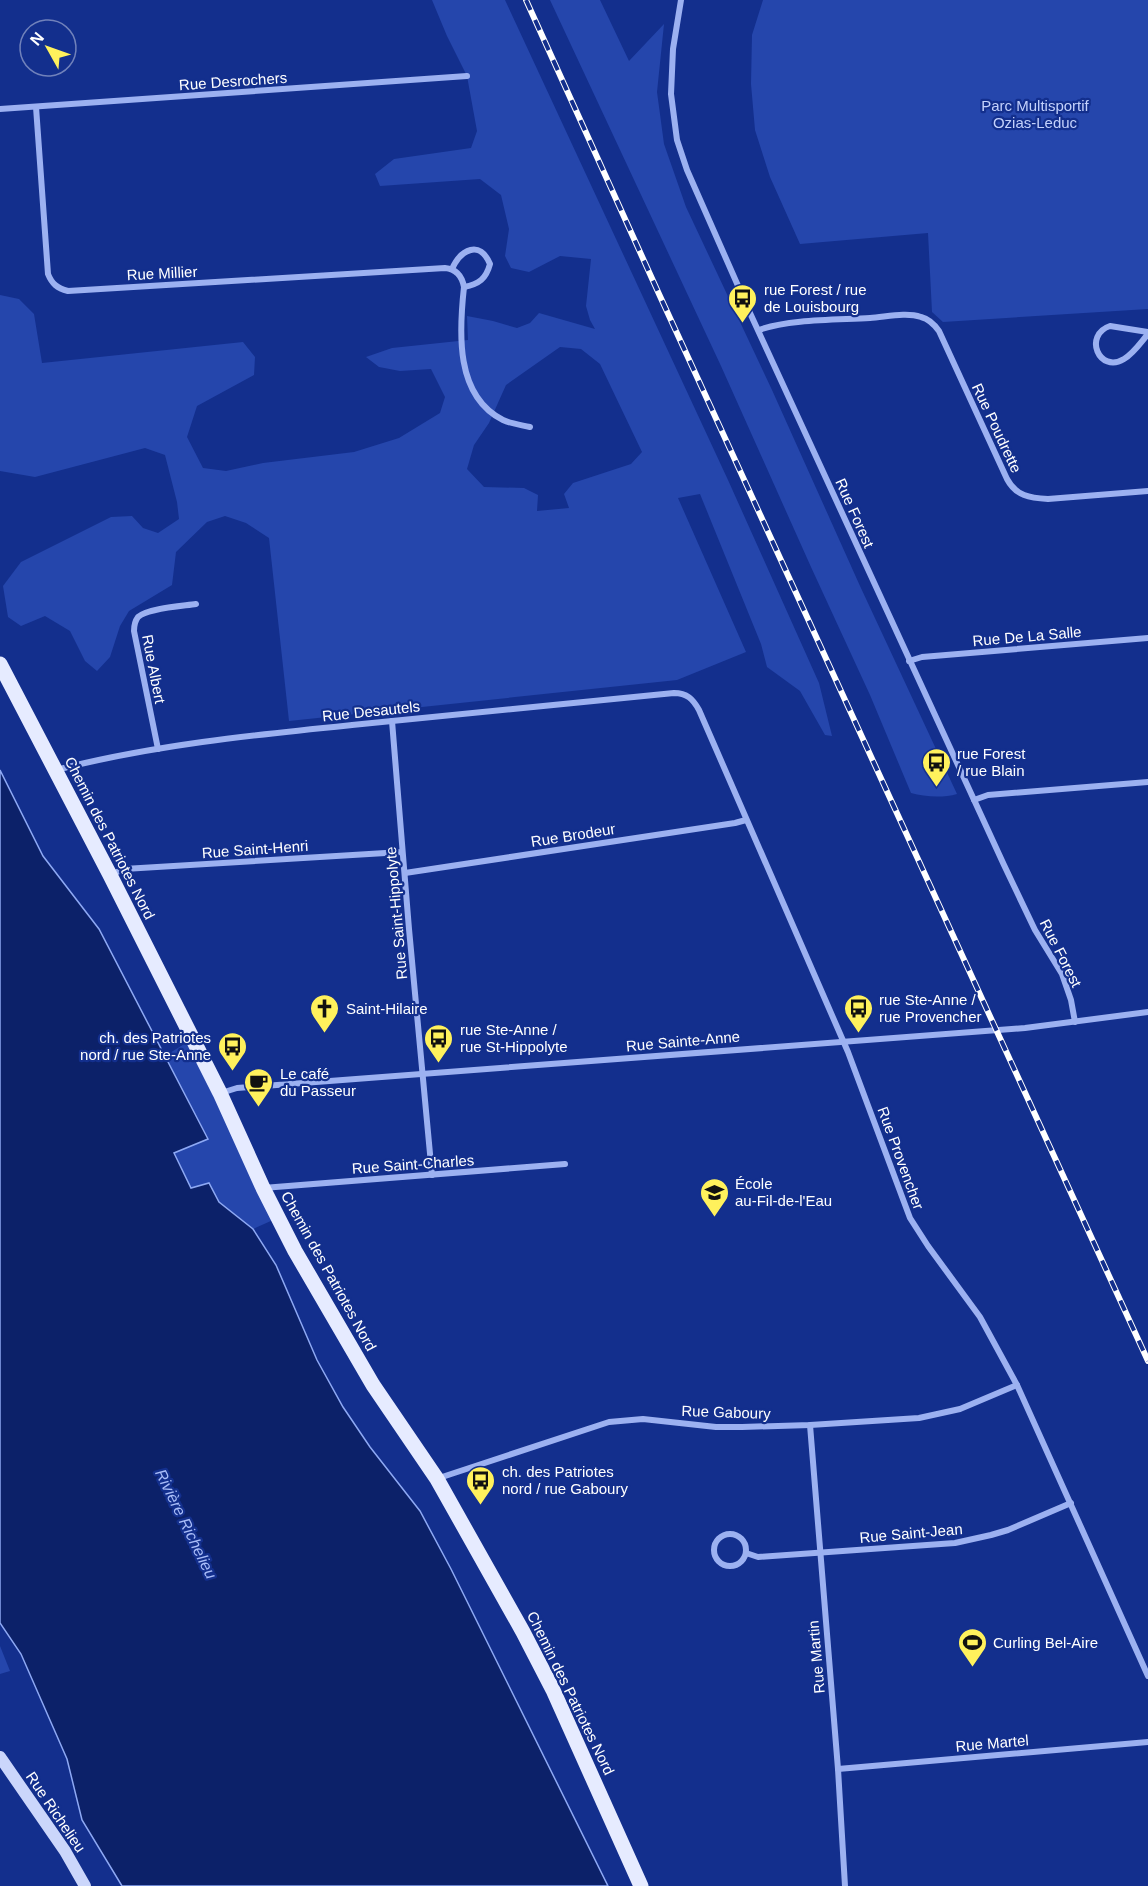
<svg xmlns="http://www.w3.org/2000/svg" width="1148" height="1886" viewBox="0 0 1148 1886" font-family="Helvetica,sans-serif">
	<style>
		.green { fill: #2546ac; fill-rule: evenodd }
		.water { fill: #0c2169; stroke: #8ea9f4; stroke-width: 1.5 }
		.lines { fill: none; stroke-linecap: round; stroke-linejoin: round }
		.minor { stroke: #9cb1f1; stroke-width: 6 }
		.secondary { stroke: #cbd6fb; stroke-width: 12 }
		.primary { stroke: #e6ebff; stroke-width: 15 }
		.rail-casing { stroke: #fff; stroke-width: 6 }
		.rail { stroke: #132f8d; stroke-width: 4; stroke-dasharray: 11; stroke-linecap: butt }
		.labels { text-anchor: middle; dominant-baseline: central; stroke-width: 4.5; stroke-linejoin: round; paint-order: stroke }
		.street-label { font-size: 15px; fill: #fff; stroke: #132f8d }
		.park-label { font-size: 15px; fill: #c3d1fc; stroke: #132f8d }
		.poi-label { font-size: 15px; fill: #fff; stroke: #132f8d; text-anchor: start }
		.water-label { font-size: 16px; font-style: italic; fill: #a8bcf8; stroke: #132f8d }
	</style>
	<rect width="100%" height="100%" fill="#132f8d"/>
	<g class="green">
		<path d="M 432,0 L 505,0 L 728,480 L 819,683 L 832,736 L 825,735 L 800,691 L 767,667 L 761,644 L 700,494 L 678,498 L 746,652 L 677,680 L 289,721 L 269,538 L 246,523 L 225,516 L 207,522 L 176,552 L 172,585 L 129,611 L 120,626 L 110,657 L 97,671 L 85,661 L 70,631 L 45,616 L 21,626 L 8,617 L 3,586 L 21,562 L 111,517 L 132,516 L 143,528 L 158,533 L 179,519 L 177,502 L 165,455 L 145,448 L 35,477 L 0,471 L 0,295 L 19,299 L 34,314 L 42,363 L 243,342 L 255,357 L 254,375 L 197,406 L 187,437 L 203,468 L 226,471 L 263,463 L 354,452 L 399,438 L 440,413 L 445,397 L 431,369 L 400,371 L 379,367 L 366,357 L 392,348 L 468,340 L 467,316 L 493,321 L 517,328 L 530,323 L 539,313 L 595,329 L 590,320 L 586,306 L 591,259 L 560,256 L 529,272 L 511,268 L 505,256 L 509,229 L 501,195 L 480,179 L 380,186 L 375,174 L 394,159 L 471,148 L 477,131 L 467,76 L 447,36 ZM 560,347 L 581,349 L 600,364 L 642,452 L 631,464 L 573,483 L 564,494 L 569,508 L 537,511 L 538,495 L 524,488 L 484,487 L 467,469 L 474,445 L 489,423 L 506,385 Z"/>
		<path d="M 550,0 L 600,0 L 629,61 L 664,24 L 657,92 L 664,144 L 686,207 L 772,390 L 860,586 L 957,794 C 943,798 925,797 911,793 L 870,695 L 811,567 L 721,366 Z"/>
		<path d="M 763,0 L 1148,0 L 1148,309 L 943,322 L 932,312 L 928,233 L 800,244 L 770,177 L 755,130 L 751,84 L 752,35 Z"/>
		<path d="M 189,1041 L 273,1220 L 253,1229 L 219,1202 L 209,1183 L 191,1188 L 174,1152 L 208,1138 L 165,1056 Z"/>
		<path d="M 0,1646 L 10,1671 L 0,1674 Z"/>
	</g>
	<path class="water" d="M 0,770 L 43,856 L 99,929 L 208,1139 L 174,1153 L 191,1188 L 209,1183 L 219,1202 L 253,1229 L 276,1265 L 317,1360 L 343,1407 L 370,1447 L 420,1511 L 451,1569 L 608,1886 L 122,1886 L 82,1820 L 67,1759 L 21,1654 L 0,1623 Z"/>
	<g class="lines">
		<g class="minor">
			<path d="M 681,0 L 673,49 L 671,94 L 677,140 L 687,170 L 750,313 L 1004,865 L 1035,930 L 1062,974 L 1071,1000 L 1075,1022"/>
			<path d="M 36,107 L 48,274 C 52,284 57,288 68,291 L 445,268 C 456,269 462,276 464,287 C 459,332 455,396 503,420 C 511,424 522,425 530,427"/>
			<path d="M 0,109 L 467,76"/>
			<path d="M 452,269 C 461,249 480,240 490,264 C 486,279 479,284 464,287"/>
			<path d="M 759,330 C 789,319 836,320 870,318 C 886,317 906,312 921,317 C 929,319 934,324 939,331 L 1007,479 C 1016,496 1030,498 1048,499 L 1148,491"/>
			<path d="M 1148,332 L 1110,326 C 1083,335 1099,374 1124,359 C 1134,353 1141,342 1148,334"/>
			<path d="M 909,661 L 922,657 L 1148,638"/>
			<path d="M 392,721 L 409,929 L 432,1175"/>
			<path d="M 158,749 L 134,631 C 134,625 135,621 138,617 C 148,608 183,606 196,604"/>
			<path d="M 56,770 C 153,745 253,735 352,725 C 459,714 567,704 674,693 C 687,693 693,699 699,710 L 848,1052 L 910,1218 L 928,1246 L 980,1317 L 1017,1385 L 1148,1676"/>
			<path d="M 974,800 L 988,795 L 1148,782"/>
			<path d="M 405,873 L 735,823 L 746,820"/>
			<path d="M 110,875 L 124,869 L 402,852"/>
			<path d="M 221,1093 L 237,1088 L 1025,1028 L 1148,1012"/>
			<path d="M 263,1188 L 565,1164"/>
			<path d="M 810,1425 L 838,1769 L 845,1886"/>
			<path d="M 439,1478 L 609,1422 L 643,1419 L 716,1427 L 742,1427 L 810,1425 L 919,1418 L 960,1409 L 1017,1385"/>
			<circle cx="730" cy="1550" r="16"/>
			<path d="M 746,1553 L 758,1557 L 955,1543 L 991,1535 L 1008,1530 L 1071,1503"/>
			<path d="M 838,1769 L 1148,1742"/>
		</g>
		<path class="secondary" d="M 0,1757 L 65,1851 L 85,1886"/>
		<path class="primary" d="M 0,664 L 110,875 L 220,1093 L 263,1188 L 295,1251 L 373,1385 L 437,1479 L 523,1632 L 553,1690 L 641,1886"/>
		<defs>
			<path id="rail" d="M 526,0 L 659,294 L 1148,1361"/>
		</defs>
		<use href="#rail" class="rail-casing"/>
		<use href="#rail" class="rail"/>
	</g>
	<defs>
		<symbol id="bus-pin" viewBox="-11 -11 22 30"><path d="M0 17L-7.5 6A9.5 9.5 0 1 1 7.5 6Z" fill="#fff15c" stroke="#132f8d"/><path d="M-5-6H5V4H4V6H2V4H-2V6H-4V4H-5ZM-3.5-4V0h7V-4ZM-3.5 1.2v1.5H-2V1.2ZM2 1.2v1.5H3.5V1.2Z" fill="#111"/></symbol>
		<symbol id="church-pin" viewBox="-11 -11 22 30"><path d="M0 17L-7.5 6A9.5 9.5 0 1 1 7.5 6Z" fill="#fff15c" stroke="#132f8d"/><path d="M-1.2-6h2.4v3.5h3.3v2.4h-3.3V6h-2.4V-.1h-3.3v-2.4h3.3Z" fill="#111"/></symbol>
		<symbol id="cafe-pin" viewBox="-11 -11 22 30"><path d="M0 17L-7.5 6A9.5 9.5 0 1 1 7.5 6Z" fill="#fff15c" stroke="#132f8d"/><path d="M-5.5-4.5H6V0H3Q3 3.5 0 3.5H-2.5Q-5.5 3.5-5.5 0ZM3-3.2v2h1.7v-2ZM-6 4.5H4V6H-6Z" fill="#111"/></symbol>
		<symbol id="school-pin" viewBox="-11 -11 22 30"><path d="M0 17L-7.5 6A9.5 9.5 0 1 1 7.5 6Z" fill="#fff15c" stroke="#132f8d"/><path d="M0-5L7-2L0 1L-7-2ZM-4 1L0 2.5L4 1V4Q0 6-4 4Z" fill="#111"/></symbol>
		<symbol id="stadium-pin" viewBox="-11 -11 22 30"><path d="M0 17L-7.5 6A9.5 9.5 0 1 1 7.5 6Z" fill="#fff15c" stroke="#132f8d"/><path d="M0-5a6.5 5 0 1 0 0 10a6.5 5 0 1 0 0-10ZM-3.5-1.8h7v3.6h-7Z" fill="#111"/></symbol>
	</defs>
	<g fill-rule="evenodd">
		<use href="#bus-pin" x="726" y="282" width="33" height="45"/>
		<use href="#bus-pin" x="920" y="746" width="33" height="45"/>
		<use href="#church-pin" x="308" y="992" width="33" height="45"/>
		<use href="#bus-pin" x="842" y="992" width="33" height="45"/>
		<use href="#bus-pin" x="422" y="1022" width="33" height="45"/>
		<use href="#bus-pin" x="216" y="1030" width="33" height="45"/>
		<use href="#cafe-pin" x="242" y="1066" width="33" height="45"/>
		<use href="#school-pin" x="698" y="1176" width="33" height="45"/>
		<use href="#bus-pin" x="464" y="1464" width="33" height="45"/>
		<use href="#stadium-pin" x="956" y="1626" width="33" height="45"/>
	</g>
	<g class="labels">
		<g class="street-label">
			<text transform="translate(233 81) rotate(-4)">Rue Desrochers</text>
			<text transform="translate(162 273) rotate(-3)">Rue Millier</text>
			<text transform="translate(997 428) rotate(65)">Rue Poudrette</text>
			<text transform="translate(855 513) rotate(66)">Rue Forest</text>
			<text transform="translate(1027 636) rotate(-5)">Rue De La Salle</text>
			<text transform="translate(154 669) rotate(79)">Rue Albert</text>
			<text transform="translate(371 711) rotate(-6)">Rue Desautels</text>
			<text transform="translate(573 835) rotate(-9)">Rue Brodeur</text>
			<text transform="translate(110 838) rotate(63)">Chemin des Patriotes Nord</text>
			<text transform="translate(255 849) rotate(-4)">Rue Saint-Henri</text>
			<text transform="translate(396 913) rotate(-95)">Rue Saint-Hippolyte</text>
			<text transform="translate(1061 953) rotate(63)">Rue Forest</text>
			<text transform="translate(683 1041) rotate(-5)">Rue Sainte-Anne</text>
			<text transform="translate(901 1158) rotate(70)">Rue Provencher</text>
			<text transform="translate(413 1164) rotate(-4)">Rue Saint-Charles</text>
			<text transform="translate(329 1271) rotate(61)">Chemin des Patriotes Nord</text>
			<text transform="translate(726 1412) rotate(2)">Rue Gaboury</text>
			<text transform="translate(911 1533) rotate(-5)">Rue Saint-Jean</text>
			<text transform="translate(816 1657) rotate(-95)">Rue Martin</text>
			<text transform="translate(571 1693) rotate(64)">Chemin des Patriotes Nord</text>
			<text transform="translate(992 1743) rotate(-5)">Rue Martel</text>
			<text transform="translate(56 1812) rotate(56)">Rue Richelieu</text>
		</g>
		<g class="park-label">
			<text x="1035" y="105">Parc Multisportif<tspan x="1035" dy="17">Ozias-Leduc</tspan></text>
		</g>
		<g class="poi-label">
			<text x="764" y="289">rue Forest / rue<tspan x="764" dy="17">de Louisbourg</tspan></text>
			<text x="957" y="753">rue Forest<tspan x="957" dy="17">/ rue Blain</tspan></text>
			<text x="879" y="999">rue Ste-Anne /<tspan x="879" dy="17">rue Provencher</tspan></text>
			<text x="346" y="1008">Saint-Hilaire</text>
			<text x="460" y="1029">rue Ste-Anne /<tspan x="460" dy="17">rue St-Hippolyte</tspan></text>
			<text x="211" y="1037" text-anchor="end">ch. des Patriotes<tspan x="211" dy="17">nord / rue Ste-Anne</tspan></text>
			<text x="280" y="1073">Le café<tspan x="280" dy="17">du Passeur</tspan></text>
			<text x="735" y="1183">École<tspan x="735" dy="17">au-Fil-de-l'Eau</tspan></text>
			<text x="502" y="1471">ch. des Patriotes<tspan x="502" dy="17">nord / rue Gaboury</tspan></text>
			<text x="993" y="1642">Curling Bel-Aire</text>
		</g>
		<g class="water-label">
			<text transform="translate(186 1524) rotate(64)">Rivière Richelieu</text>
		</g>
	</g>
	<g transform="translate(48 48) rotate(310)"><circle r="28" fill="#132f8d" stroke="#7182bb" stroke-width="1.5"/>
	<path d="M0-4.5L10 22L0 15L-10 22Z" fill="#fff15c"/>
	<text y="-9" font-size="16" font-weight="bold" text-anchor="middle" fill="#ffffff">N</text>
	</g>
</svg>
